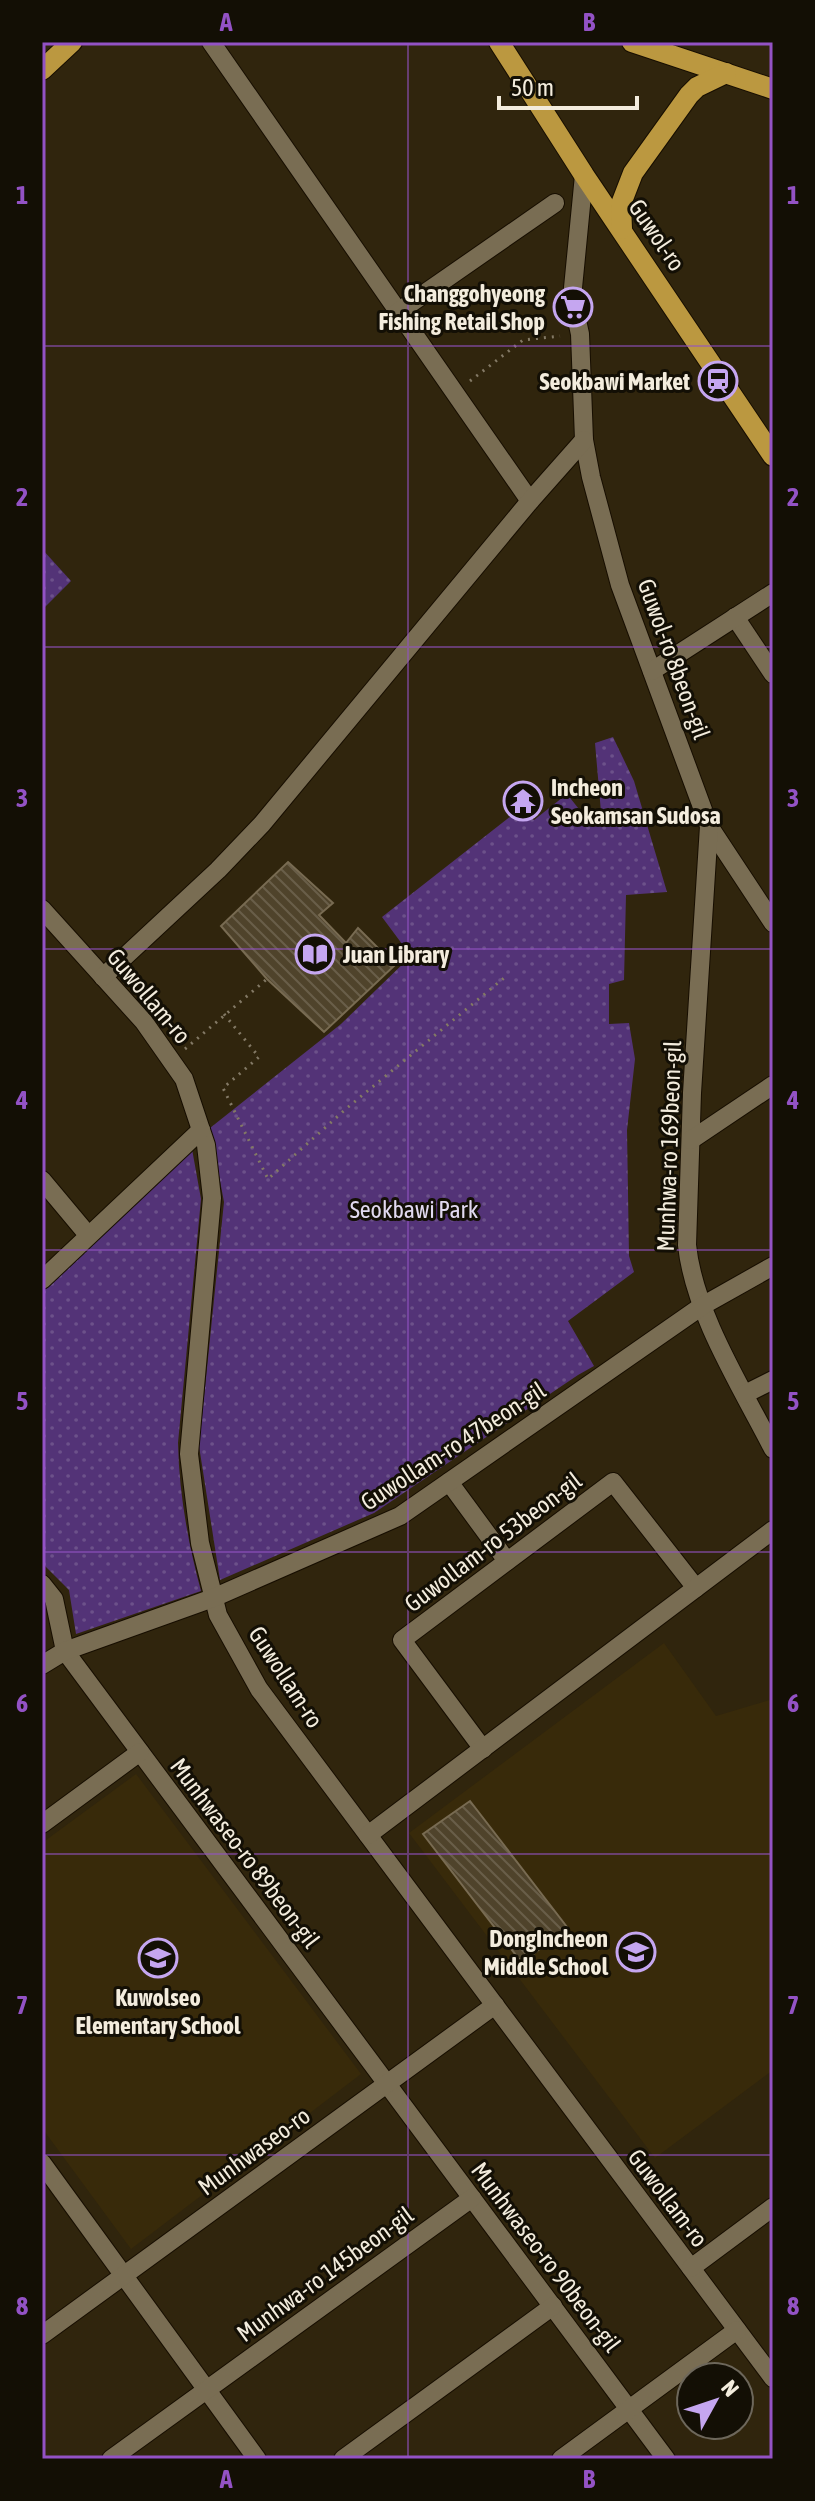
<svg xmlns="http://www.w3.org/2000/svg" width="815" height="2501" viewBox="0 0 815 2501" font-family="'Asap Condensed',sans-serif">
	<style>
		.built { fill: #382a0a }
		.grass { fill: url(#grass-dots) }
		.building { fill: url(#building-back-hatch); stroke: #786b52; stroke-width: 2 }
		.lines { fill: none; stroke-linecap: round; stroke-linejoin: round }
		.minor-casing { stroke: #170e00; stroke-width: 20 }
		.major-casing { stroke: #170e00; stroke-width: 22 }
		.path { stroke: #837965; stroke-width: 3; stroke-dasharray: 2 6; stroke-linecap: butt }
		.minor { stroke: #796d53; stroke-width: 18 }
		.major { stroke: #bb9840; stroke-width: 20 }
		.grid { fill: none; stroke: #9352c5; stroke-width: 2; stroke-opacity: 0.55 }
		.labels { text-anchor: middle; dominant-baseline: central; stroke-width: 6; stroke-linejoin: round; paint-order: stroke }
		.street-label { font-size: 24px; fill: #f3ecdd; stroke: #130f05 }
		.poi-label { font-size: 24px; font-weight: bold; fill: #f3ecdd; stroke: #130f05; text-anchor: end }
		.park-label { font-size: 24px; fill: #e2daf0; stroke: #130f05 }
		.neatline { fill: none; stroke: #9352c5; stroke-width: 3 }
		.grid-label { font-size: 26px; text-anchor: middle; font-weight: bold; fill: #9352c5 }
	</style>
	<defs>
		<pattern id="grass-dots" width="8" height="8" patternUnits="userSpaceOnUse" patternTransform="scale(2)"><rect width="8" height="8" fill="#533377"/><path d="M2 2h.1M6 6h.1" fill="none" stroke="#6c518a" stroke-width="1.8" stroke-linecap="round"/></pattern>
		<pattern id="building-back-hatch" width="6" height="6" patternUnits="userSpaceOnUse" patternTransform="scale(2)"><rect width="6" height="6" fill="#4f432b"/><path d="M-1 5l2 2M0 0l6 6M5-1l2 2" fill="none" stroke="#695e49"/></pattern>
	</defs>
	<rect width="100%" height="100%" fill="#30250d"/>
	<g class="built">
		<path d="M 664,1643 L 716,1716 L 773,1699 L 773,2070 L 655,2158 L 409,1833 Z"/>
		<path d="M 136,1774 L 361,2074 L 131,2249 L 42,2128 L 42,1843 Z"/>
	</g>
	<g class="grass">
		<path d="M 42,549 L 71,581 L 42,610 Z"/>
		<path d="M 613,737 L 634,781 L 667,892 L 626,895 L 624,980 L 609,984 L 609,1024 L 629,1023 L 635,1059 L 627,1130 L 629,1256 L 634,1272 L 568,1321 L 594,1366 L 578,1375 L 374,1513 L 220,1580 L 199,1446 L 224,1202 L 210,1128 L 341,1024 L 411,956 L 382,917 L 520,809 L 534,820 L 567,794 L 586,818 L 601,812 L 595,743 Z"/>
		<path d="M 192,1149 L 201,1199 L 178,1443 C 179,1493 188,1543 201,1591 L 76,1634 L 69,1590 L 42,1563 L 42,1292 Z"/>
	</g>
	<g class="building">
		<path d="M 288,862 L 333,903 L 319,915 L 346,943 L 358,928 L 395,965 L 324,1032 L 267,979 L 221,926 Z"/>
		<path d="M 470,1801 L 567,1927 L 522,1963 L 423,1834 Z"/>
	</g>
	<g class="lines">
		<defs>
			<g id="minor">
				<path d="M 211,42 L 530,501"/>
				<path d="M 584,175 L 572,298 L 580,334 L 584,440 L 591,477 L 620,585 L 709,826 L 773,923"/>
				<path d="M 398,312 L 555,203"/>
				<path d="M 735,617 L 773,674"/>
				<path d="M 652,671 L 773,593"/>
				<path d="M 709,826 L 692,1093 L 687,1245 C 694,1313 742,1388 773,1449"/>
				<path d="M 42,909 L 144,1022 L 184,1079 L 206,1145 L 212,1198 L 189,1454 L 200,1543 L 218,1615 L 259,1689 L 773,2378"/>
				<path d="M 103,977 L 218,870 L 262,824 L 530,501 L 584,440"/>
				<path d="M 691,1140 L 773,1085"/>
				<path d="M 42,1180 L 88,1235"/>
				<path d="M 42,1280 L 201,1130"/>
				<path d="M 745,1394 L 773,1380"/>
				<path d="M 449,1482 L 507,1561"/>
				<path d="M 42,1584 L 54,1599 L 65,1651 L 666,2459"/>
				<path d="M 42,1665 L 65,1651 L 213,1598 L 400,1516 L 702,1306 L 773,1266"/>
				<path d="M 483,1749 L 402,1640 L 613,1482 L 696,1588"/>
				<path d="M 42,1824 L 140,1752"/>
				<path d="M 368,1835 L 773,1530"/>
				<path d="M 42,2163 L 257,2459"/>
				<path d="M 691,2268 L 773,2207"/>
				<path d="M 42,2335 L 495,2005"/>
				<path d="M 111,2459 L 472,2198"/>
				<path d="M 343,2459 L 553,2306"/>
				<path d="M 561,2459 L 737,2330"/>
			</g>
			<g id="major">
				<path d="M 499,42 L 584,175 L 773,456"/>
				<path d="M 632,42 L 773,89"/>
				<path d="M 42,70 L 72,42"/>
				<path d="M 622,229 L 621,204 L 633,173 L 689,95 L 697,87 L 726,73"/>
			</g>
		</defs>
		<use href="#minor" class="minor-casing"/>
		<use href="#major" class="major-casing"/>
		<g class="path">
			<path d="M 470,381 L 523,340 L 560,336"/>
			<path d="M 224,1014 L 259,1057 L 223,1088 L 268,1179 L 347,1108 L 504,978"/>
			<path d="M 185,1049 L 267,979"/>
		</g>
		<use href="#minor" class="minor"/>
		<use href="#major" class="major"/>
	</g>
	<path class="grid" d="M 408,42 L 408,2459M 42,346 L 773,346M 42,647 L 773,647M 42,949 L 773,949M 42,1250 L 773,1250M 42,1552 L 773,1552M 42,1854 L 773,1854M 42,2155 L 773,2155"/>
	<defs>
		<symbol id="supermarket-ring" viewBox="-11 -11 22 22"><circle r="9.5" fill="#130f05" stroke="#c5a6f0" stroke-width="1.5"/><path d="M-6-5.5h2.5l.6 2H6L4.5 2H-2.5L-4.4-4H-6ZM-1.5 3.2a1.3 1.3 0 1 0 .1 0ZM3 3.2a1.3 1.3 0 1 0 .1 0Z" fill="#c5a6f0"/></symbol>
		<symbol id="station-ring" viewBox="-11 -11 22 22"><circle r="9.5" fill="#130f05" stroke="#c5a6f0" stroke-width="1.5"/><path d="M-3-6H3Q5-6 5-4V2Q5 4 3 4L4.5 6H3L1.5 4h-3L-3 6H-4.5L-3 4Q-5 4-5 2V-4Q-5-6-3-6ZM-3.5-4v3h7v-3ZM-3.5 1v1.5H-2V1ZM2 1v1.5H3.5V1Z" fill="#c5a6f0"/></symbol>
		<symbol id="temple-ring" viewBox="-11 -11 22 22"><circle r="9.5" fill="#130f05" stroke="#c5a6f0" stroke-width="1.5"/><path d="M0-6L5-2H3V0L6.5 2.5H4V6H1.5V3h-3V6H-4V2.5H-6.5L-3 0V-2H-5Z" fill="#c5a6f0"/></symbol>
		<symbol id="library-ring" viewBox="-11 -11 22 22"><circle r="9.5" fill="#130f05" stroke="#c5a6f0" stroke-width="1.5"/><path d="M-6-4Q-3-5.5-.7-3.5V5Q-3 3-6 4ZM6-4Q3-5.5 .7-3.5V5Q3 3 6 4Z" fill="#c5a6f0"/></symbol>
		<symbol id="school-ring" viewBox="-11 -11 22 22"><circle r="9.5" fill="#130f05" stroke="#c5a6f0" stroke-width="1.5"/><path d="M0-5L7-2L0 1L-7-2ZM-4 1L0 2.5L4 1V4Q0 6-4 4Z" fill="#c5a6f0"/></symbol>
	</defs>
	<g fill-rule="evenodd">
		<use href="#supermarket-ring" x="551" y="285" width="44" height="44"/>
		<use href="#station-ring" x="696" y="359" width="44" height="44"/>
		<use href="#temple-ring" x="501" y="779" width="44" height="44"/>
		<use href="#library-ring" x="293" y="932" width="44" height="44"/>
		<use href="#school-ring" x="614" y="1930" width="44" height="44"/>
		<use href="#school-ring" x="136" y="1936" width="44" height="44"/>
	</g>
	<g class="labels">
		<g class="street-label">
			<text transform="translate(657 235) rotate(56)">Guwol-ro</text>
			<text transform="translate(674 659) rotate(70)">Guwol-ro 8beon-gil</text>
			<text transform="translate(149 996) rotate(50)">Guwollam-ro</text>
			<text transform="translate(669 1146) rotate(-88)">Munhwa-ro 169beon-gil</text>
			<text transform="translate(453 1446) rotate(-33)">Guwollam-ro 47beon-gil</text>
			<text transform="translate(493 1542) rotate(-37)">Guwollam-ro 53beon-gil</text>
			<text transform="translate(286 1677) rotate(57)">Guwollam-ro</text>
			<text transform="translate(245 1853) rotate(53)">Munhwaseo-ro 89beon-gil</text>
			<text transform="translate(254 2151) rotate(-36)">Munhwaseo-ro</text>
			<text transform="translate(668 2198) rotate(53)">Guwollam-ro</text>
			<text transform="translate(546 2257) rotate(53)">Munhwaseo-ro 90beon-gil</text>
			<text transform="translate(325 2274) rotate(-36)">Munhwa-ro 145beon-gil</text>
		</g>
		<g class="poi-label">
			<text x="545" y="293">Changgohyeong<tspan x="545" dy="28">Fishing Retail Shop</tspan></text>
			<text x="690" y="381">Seokbawi Market</text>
			<text x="551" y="787" text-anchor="start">Incheon<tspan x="551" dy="28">Seokamsan Sudosa</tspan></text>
			<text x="343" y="954" text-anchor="start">Juan Library</text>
			<text x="608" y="1938">DongIncheon<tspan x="608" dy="28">Middle School</tspan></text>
			<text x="158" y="1997" text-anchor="middle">Kuwolseo<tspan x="158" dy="28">Elementary School</tspan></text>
		</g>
		<g class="park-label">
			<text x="414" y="1209">Seokbawi Park</text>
		</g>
	</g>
	<rect width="815" height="2501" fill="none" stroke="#130f05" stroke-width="88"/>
	<g transform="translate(715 2401) rotate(50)"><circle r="38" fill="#130f05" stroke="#6d675b" stroke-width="2"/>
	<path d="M0-6L14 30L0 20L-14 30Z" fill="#c5a6f0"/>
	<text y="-12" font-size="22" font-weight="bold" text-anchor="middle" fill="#f3ecdd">N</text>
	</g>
	<path d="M499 96v12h138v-12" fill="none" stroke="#f3ecdd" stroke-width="4"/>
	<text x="511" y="96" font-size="24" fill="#f3ecdd" stroke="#130f05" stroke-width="6" paint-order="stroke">50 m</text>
	<rect x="44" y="44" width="727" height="2413" class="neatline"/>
	<g class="grid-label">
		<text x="226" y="31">A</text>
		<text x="589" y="31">B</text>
		<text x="22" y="204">1</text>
		<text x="793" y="204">1</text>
		<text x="22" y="506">2</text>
		<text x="793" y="506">2</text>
		<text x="22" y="807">3</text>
		<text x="793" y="807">3</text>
		<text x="22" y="1109">4</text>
		<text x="793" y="1109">4</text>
		<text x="22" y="1410">5</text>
		<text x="793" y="1410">5</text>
		<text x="22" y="1712">6</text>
		<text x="793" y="1712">6</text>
		<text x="22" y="2014">7</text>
		<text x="793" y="2014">7</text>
		<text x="22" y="2315">8</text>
		<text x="793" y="2315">8</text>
		<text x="226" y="2488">A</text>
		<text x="589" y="2488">B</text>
	</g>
</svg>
